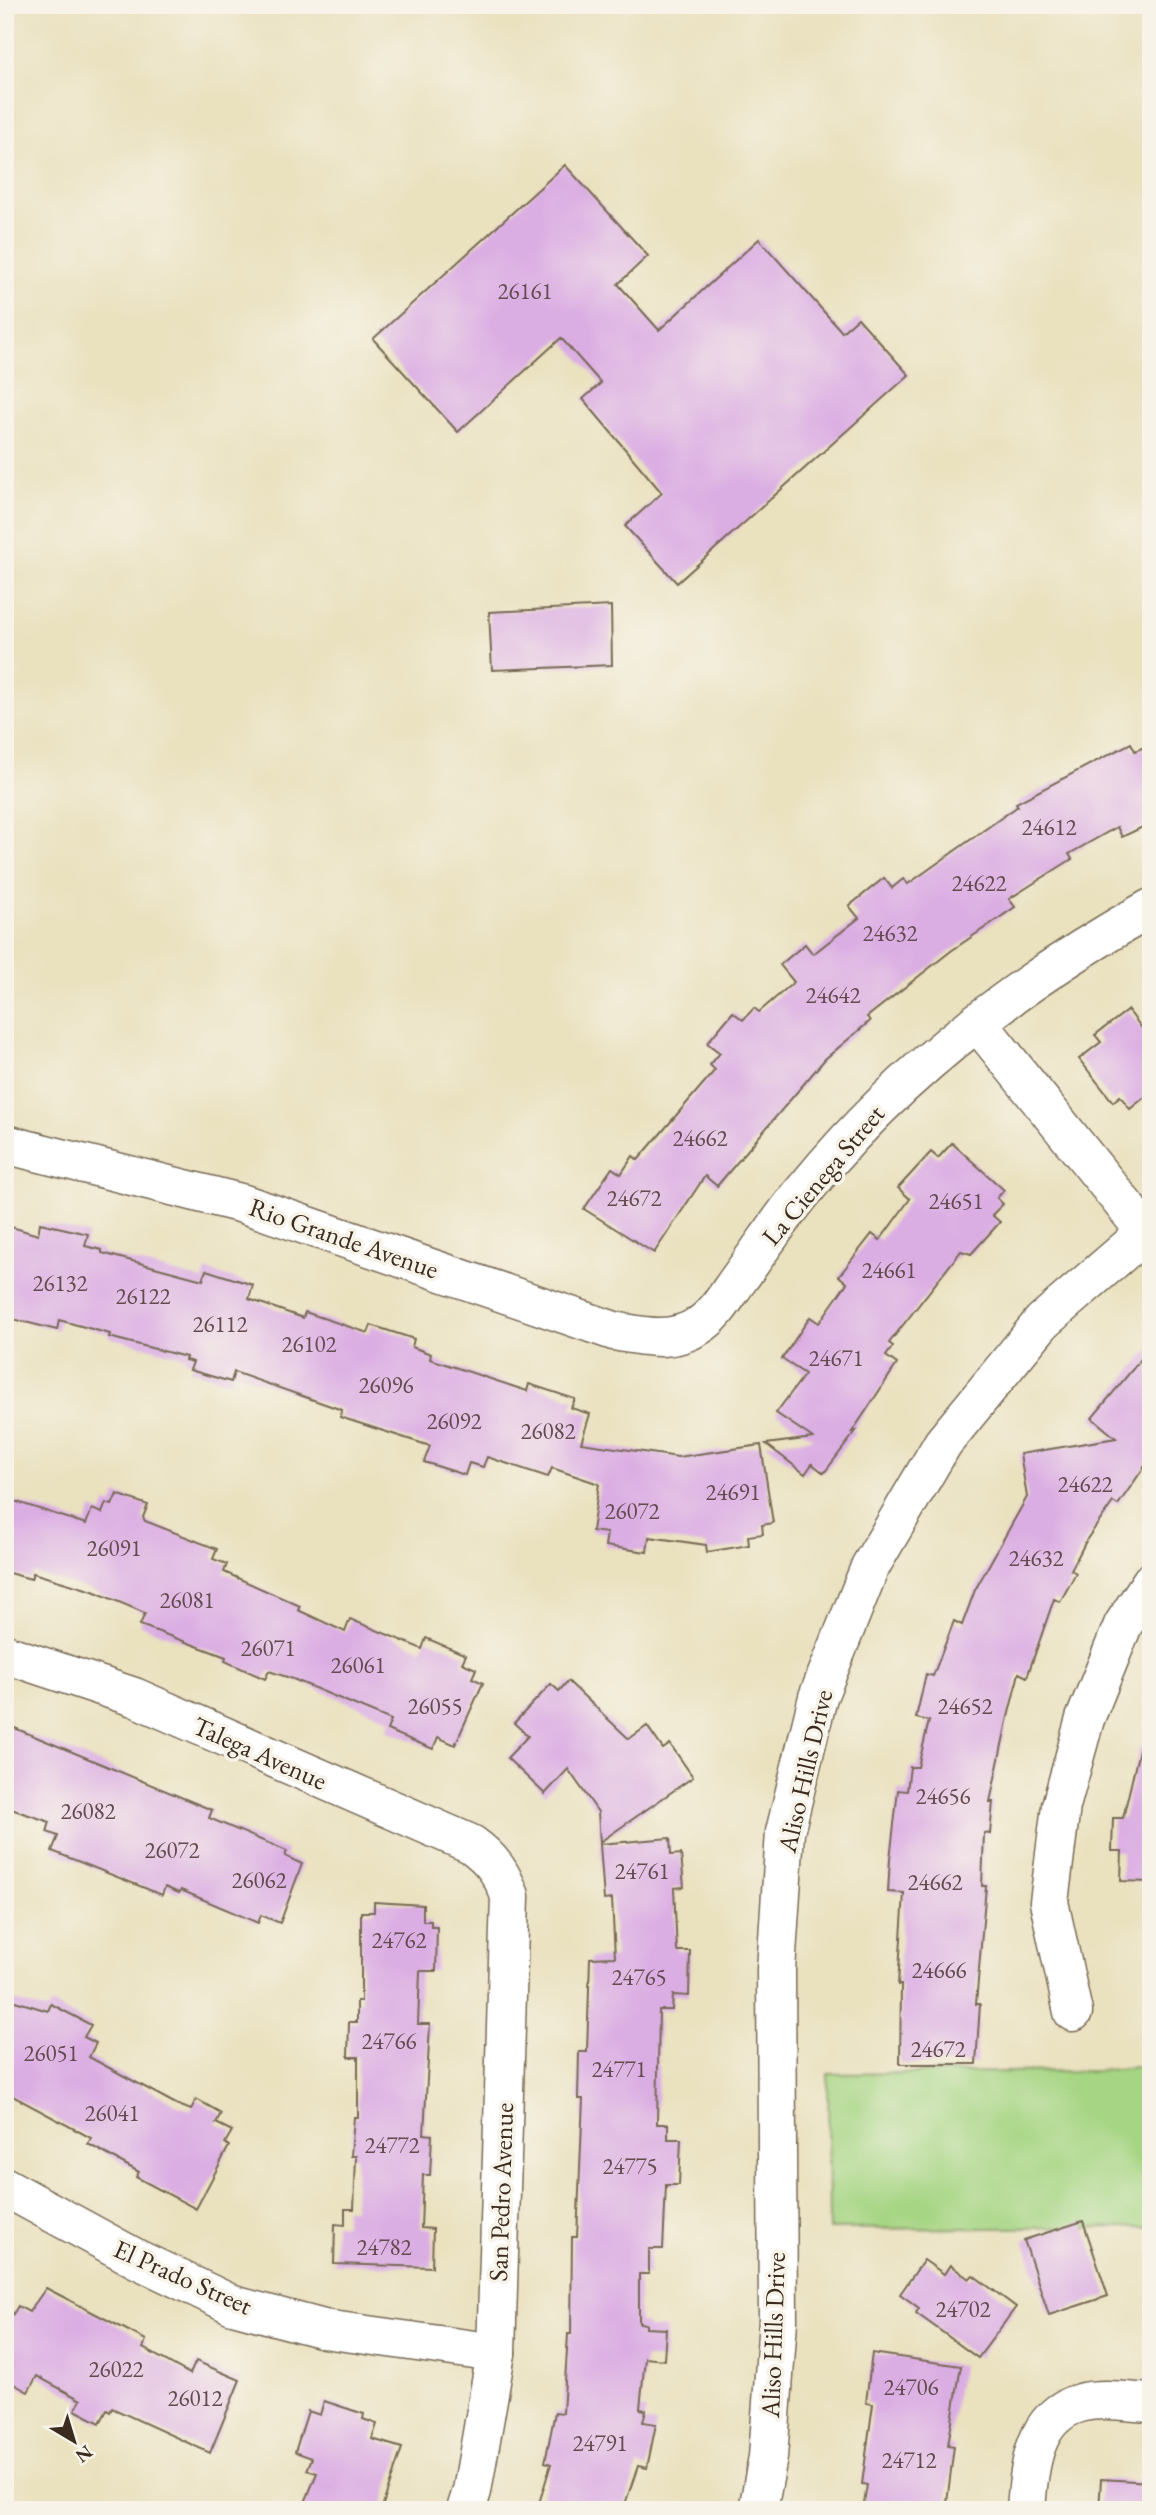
<svg xmlns="http://www.w3.org/2000/svg" width="1156" height="2515" viewBox="0 0 1156 2515" font-family="'EB Garamond',serif">
	<style>
		.green { fill: #a6d583; stroke: #708050; stroke-width: 2 }
		.building { fill: #dbaee3 }
		.lines { fill: none; stroke-linecap: round; stroke-linejoin: round }
		.street-casing { stroke: #786a56; stroke-width: 41 }
		.secondary-casing { stroke: #786a56; stroke-width: 41 }
		.street { stroke: #fff; stroke-width: 38 }
		.secondary { stroke: #fff; stroke-width: 38 }
		.labels { text-anchor: middle; dominant-baseline: central; stroke-width: 7; stroke-linejoin: round; paint-order: stroke }
		.number-label { font-size: 23px; fill: #634b4f }
		.street-label { font-size: 26px; fill: #3b2a1e; stroke: #f7f3e8 }
	</style>
	<rect width="100%" height="100%" fill="#f7f3e8"/>
	<filter id="ink" filterUnits="userSpaceOnUse"><feTurbulence type="fractalNoise" baseFrequency=".0143" numOctaves="2"/><feDisplacementMap in="SourceGraphic" scale="14" xChannelSelector="R" yChannelSelector="G"/><feConvolveMatrix kernelMatrix="1 2 1 2 8 2 1 2 1" color-interpolation-filters="sRGB"/></filter>
	<filter id="wash" filterUnits="userSpaceOnUse"><feTurbulence type="fractalNoise" baseFrequency=".00686" numOctaves="4" result="noise"/><feDisplacementMap in="SourceGraphic" scale="28" xChannelSelector="R" yChannelSelector="G"/><feGaussianBlur stdDeviation="1.57" result="paint"/><feColorMatrix in="noise" values="0 0 0 0 0 0 0 0 0 0 0 0 0 0 0 0 0 1.4 0 .05"/><feComposite in="paint" operator="in"/></filter>
	<g filter="url(#wash)">
		<rect width="100%" height="100%" fill="#eae1bf"/>
		<path class="green" d="M 1151,2065 L 1151,2227 L 829,2229 L 828,2074 L 1098,2071 Z"/>
		<g id="blocks">
			<g class="building">
				<path d="M 565,165 L 648,256 L 618,284 L 659,330 L 759,239 L 842,332 L 858,318 L 909,375 L 677,583 L 625,526 L 662,493 L 583,399 L 601,383 L 561,338 L 458,432 L 373,339 Z"/>
				<path d="M 611,606 L 612,665 L 492,670 L 489,612 Z"/>
				<path d="M 1131,743 L 1135,751 L 1151,744 L 1151,823 L 1122,837 L 1117,827 L 1069,854 L 1072,859 L 1009,899 L 1015,907 L 951,951 L 867,1017 L 870,1021 L 825,1059 L 717,1186 L 705,1176 L 654,1253 L 584,1209 L 612,1168 L 621,1174 L 633,1156 L 638,1160 L 715,1070 L 710,1065 L 720,1053 L 707,1043 L 733,1012 L 743,1020 L 754,1008 L 759,1012 L 794,982 L 780,965 L 805,944 L 813,954 L 859,918 L 849,906 L 884,878 L 892,888 L 903,879 L 908,884 L 1018,806 L 1016,803 Z"/>
				<path d="M 1128,1010 L 1151,1040 L 1151,1092 L 1130,1109 L 1120,1096 L 1113,1102 L 1079,1059 L 1101,1042 L 1095,1035 Z"/>
				<path d="M 952,1143 L 1004,1190 L 997,1198 L 1003,1204 L 992,1215 L 1000,1222 L 971,1254 L 961,1251 L 889,1343 L 893,1346 L 886,1356 L 897,1364 L 852,1432 L 856,1431 L 824,1473 L 812,1464 L 805,1474 L 766,1444 L 813,1438 L 776,1413 L 805,1374 L 782,1359 L 810,1317 L 819,1323 L 847,1283 L 839,1276 L 872,1234 L 880,1240 L 910,1199 L 898,1188 L 931,1152 L 938,1158 Z"/>
				<path d="M 40,1223 L 88,1234 L 85,1246 L 102,1250 L 102,1253 L 203,1280 L 206,1270 L 253,1285 L 249,1299 L 303,1318 L 305,1312 L 368,1333 L 371,1325 L 414,1339 L 412,1347 L 431,1354 L 430,1359 L 527,1391 L 529,1384 L 575,1399 L 571,1408 L 590,1414 L 581,1443 L 678,1457 L 761,1445 L 773,1523 L 762,1525 L 763,1534 L 748,1536 L 749,1545 L 707,1552 L 706,1545 L 649,1537 L 647,1552 L 605,1546 L 607,1533 L 592,1531 L 599,1484 L 552,1468 L 548,1477 L 487,1457 L 483,1467 L 469,1463 L 465,1475 L 424,1462 L 430,1446 L 340,1417 L 342,1410 L 234,1372 L 231,1382 L 190,1370 L 193,1362 L 185,1360 L 186,1357 L 109,1337 L 110,1334 L 59,1320 L 57,1330 L 5,1317 L 5,1225 L 38,1235 Z"/>
				<path d="M 1151,1347 L 1151,1466 L 1147,1463 L 1118,1505 L 1113,1502 L 1087,1539 L 1071,1570 L 1076,1573 L 1060,1602 L 1054,1599 L 1027,1677 L 1019,1673 L 1007,1721 L 990,1802 L 993,1802 L 990,1834 L 984,1833 L 982,1886 L 986,1886 L 976,2004 L 980,2004 L 976,2064 L 900,2064 L 901,1985 L 898,1985 L 904,1893 L 888,1892 L 890,1859 L 898,1790 L 907,1791 L 910,1767 L 918,1767 L 929,1721 L 916,1718 L 926,1674 L 933,1676 L 954,1621 L 962,1625 L 975,1590 L 1027,1497 L 1020,1454 L 1116,1438 L 1092,1418 Z"/>
				<path d="M 117,1494 L 148,1505 L 143,1517 L 145,1521 L 217,1549 L 213,1559 L 227,1564 L 224,1572 L 300,1606 L 298,1610 L 345,1632 L 350,1619 L 422,1649 L 426,1638 L 466,1655 L 462,1663 L 476,1669 L 472,1678 L 483,1683 L 455,1745 L 438,1737 L 433,1749 L 387,1730 L 391,1720 L 293,1679 L 269,1671 L 265,1679 L 225,1661 L 226,1657 L 140,1625 L 145,1613 L 93,1591 L 33,1573 L 31,1579 L 5,1572 L 5,1498 L 86,1524 L 92,1509 L 102,1513 L 106,1503 L 112,1505 Z"/>
				<path d="M 568,1681 L 629,1739 L 647,1726 L 663,1749 L 670,1744 L 693,1777 L 600,1842 L 598,1812 L 568,1769 L 545,1794 L 507,1758 L 528,1736 L 514,1723 L 551,1684 L 559,1691 Z"/>
				<path d="M 5,1724 L 212,1810 L 209,1818 L 287,1851 L 285,1856 L 302,1864 L 280,1923 L 261,1915 L 258,1923 L 181,1890 L 179,1893 L 165,1887 L 162,1895 L 52,1851 L 58,1836 L 47,1832 L 50,1822 L 5,1807 Z"/>
				<path d="M 1140,1746 L 1151,1747 L 1151,1882 L 1121,1881 L 1122,1851 L 1112,1851 L 1113,1818 L 1123,1818 Z"/>
				<path d="M 670,1838 L 671,1855 L 681,1854 L 684,1887 L 674,1888 L 677,1951 L 690,1951 L 689,1996 L 673,1995 L 672,2010 L 659,2010 L 657,2124 L 668,2124 L 668,2139 L 681,2139 L 679,2185 L 666,2185 L 663,2249 L 649,2249 L 649,2274 L 639,2274 L 639,2323 L 646,2324 L 646,2328 L 666,2329 L 664,2360 L 645,2358 L 640,2409 L 646,2410 L 643,2422 L 656,2424 L 647,2468 L 638,2466 L 623,2510 L 537,2510 L 551,2464 L 545,2462 L 555,2412 L 563,2413 L 568,2334 L 571,2334 L 572,2237 L 577,2237 L 583,2099 L 578,2099 L 579,2052 L 587,2052 L 590,1958 L 615,1957 L 612,1899 L 604,1900 L 600,1844 Z"/>
				<path d="M 374,1902 L 423,1905 L 423,1921 L 431,1921 L 431,1927 L 437,1927 L 436,1971 L 420,1971 L 418,2024 L 430,2024 L 424,2134 L 432,2135 L 430,2175 L 423,2175 L 421,2228 L 433,2229 L 432,2267 L 334,2264 L 335,2224 L 345,2225 L 345,2209 L 354,2209 L 356,2156 L 351,2156 L 354,2117 L 358,2117 L 358,2057 L 348,2057 L 349,2022 L 357,2022 L 357,2001 L 361,2001 L 361,1912 L 374,1912 Z"/>
				<path d="M 5,1998 L 48,2011 L 51,2004 L 91,2025 L 84,2037 L 96,2043 L 89,2057 L 176,2104 L 191,2110 L 196,2099 L 221,2113 L 216,2123 L 232,2131 L 225,2143 L 229,2146 L 196,2209 L 136,2177 L 139,2172 L 88,2144 L 91,2138 L 5,2092 Z"/>
				<path d="M 1083,2221 L 1108,2296 L 1049,2315 L 1024,2240 Z"/>
				<path d="M 924,2260 L 944,2274 L 950,2265 L 969,2279 L 973,2275 L 1016,2307 L 978,2358 L 916,2313 L 919,2308 L 900,2294 Z"/>
				<path d="M 46,2288 L 146,2340 L 143,2348 L 190,2374 L 196,2361 L 240,2380 L 210,2453 L 112,2408 L 110,2412 L 107,2410 L 100,2423 L 75,2410 L 81,2400 L 37,2376 L 28,2392 L 5,2379 L 5,2327 L 18,2306 L 29,2312 Z"/>
				<path d="M 872,2353 L 961,2366 L 948,2445 L 954,2446 L 946,2510 L 863,2510 L 867,2485 L 862,2484 L 873,2404 L 866,2403 Z"/>
				<path d="M 324,2401 L 364,2414 L 363,2419 L 377,2424 L 372,2439 L 402,2448 L 381,2510 L 302,2510 L 317,2473 L 307,2470 L 312,2458 L 295,2452 L 308,2411 L 320,2415 Z"/>
				<path d="M 1101,2479 L 1151,2482 L 1151,2510 L 1099,2510 Z"/>
			</g>
		</g>
	</g>
	<g filter="url(#ink)">
		<use href="#blocks" fill-opacity="0" stroke="#786a56" stroke-width="2"/>
		<g class="lines">
			<defs>
				<g id="street">
					<path d="M 978,1023 L 1145,1231"/>
					<path d="M 5,1144 L 244,1204 L 614,1331 C 645,1337 673,1343 700,1325 C 716,1315 727,1295 738,1280 C 761,1249 782,1216 807,1187 C 900,1072 1022,980 1151,908"/>
					<path d="M 5,1654 L 134,1697 L 471,1844 C 492,1859 501,1872 510,1896 L 496,2353 L 472,2491 L 466,2510"/>
					<path d="M 1073,2012 L 1049,1902 L 1061,1806 L 1085,1719 L 1123,1625 L 1151,1582"/>
					<path d="M 5,2187 L 137,2259 L 233,2305 L 324,2329 L 496,2353"/>
					<path d="M 1026,2510 C 1029,2469 1033,2415 1080,2403 C 1102,2397 1129,2402 1151,2403"/>
				</g>
				<path id="secondary" d="M 758,2510 L 768,2457 L 778,2321 L 776,1970 L 785,1832 L 818,1697 L 870,1567 L 943,1443 L 1042,1322 L 1151,1228"/>
			</defs>
			<use href="#street" class="street-casing"/>
			<use href="#secondary" class="secondary-casing"/>
			<use href="#street" class="street"/>
			<use href="#secondary" class="secondary"/>
		</g>
	</g>
	<g class="labels">
		<g class="number-label">
			<text x="525" y="291">26161</text>
			<text x="1049" y="827">24612</text>
			<text x="979" y="883">24622</text>
			<text x="890" y="933">24632</text>
			<text x="833" y="995">24642</text>
			<text x="700" y="1138">24662</text>
			<text x="634" y="1198">24672</text>
			<text x="956" y="1201">24651</text>
			<text x="889" y="1270">24661</text>
			<text x="60" y="1283">26132</text>
			<text x="143" y="1296">26122</text>
			<text x="220" y="1324">26112</text>
			<text x="309" y="1344">26102</text>
			<text x="836" y="1358">24671</text>
			<text x="386" y="1385">26096</text>
			<text x="454" y="1421">26092</text>
			<text x="548" y="1431">26082</text>
			<text x="1085" y="1484">24622</text>
			<text x="733" y="1492">24691</text>
			<text x="632" y="1511">26072</text>
			<text x="114" y="1548">26091</text>
			<text x="1036" y="1558">24632</text>
			<text x="187" y="1600">26081</text>
			<text x="268" y="1648">26071</text>
			<text x="358" y="1665">26061</text>
			<text x="435" y="1706">26055</text>
			<text x="965" y="1706">24652</text>
			<text x="943" y="1796">24656</text>
			<text x="88" y="1811">26082</text>
			<text x="172" y="1850">26072</text>
			<text x="642" y="1871">24761</text>
			<text x="259" y="1880">26062</text>
			<text x="935" y="1882">24662</text>
			<text x="399" y="1940">24762</text>
			<text x="939" y="1970">24666</text>
			<text x="639" y="1977">24765</text>
			<text x="389" y="2041">24766</text>
			<text x="938" y="2049">24672</text>
			<text x="51" y="2053">26051</text>
			<text x="619" y="2069">24771</text>
			<text x="112" y="2113">26041</text>
			<text x="392" y="2145">24772</text>
			<text x="630" y="2166">24775</text>
			<text x="384" y="2247">24782</text>
			<text x="963" y="2309">24702</text>
			<text x="116" y="2369">26022</text>
			<text x="911" y="2387">24706</text>
			<text x="195" y="2398">26012</text>
			<text x="600" y="2443">24791</text>
			<text x="909" y="2460">24712</text>
		</g>
		<g class="street-label">
			<text transform="translate(823 1175) rotate(-50)">La Cienega Street</text>
			<text transform="translate(344 1238) rotate(19)">Rio Grande Avenue</text>
			<text transform="translate(260 1753) rotate(24)">Talega Avenue</text>
			<text transform="translate(805 1771) rotate(-77)">Aliso Hills Drive</text>
			<text transform="translate(501 2192) rotate(-88)">San Pedro Avenue</text>
			<text transform="translate(183 2277) rotate(24)">El Prado Street</text>
			<text transform="translate(773 2335) rotate(-88)">Aliso Hills Drive</text>
		</g>
	</g>
	<rect width="1156" height="2515" fill="none" stroke="#f7f3e8" stroke-width="28"/>
	<g transform="translate(74 2441) rotate(142)" stroke="#f7f3e8" stroke-width="5" paint-order="stroke">
	<path d="M0-5L12 26L0 18L-12 26Z" fill="#3b2a1e"/>
	<text y="-10" font-size="19" font-weight="bold" text-anchor="middle" fill="#3b2a1e">N</text>
	</g>
</svg>
